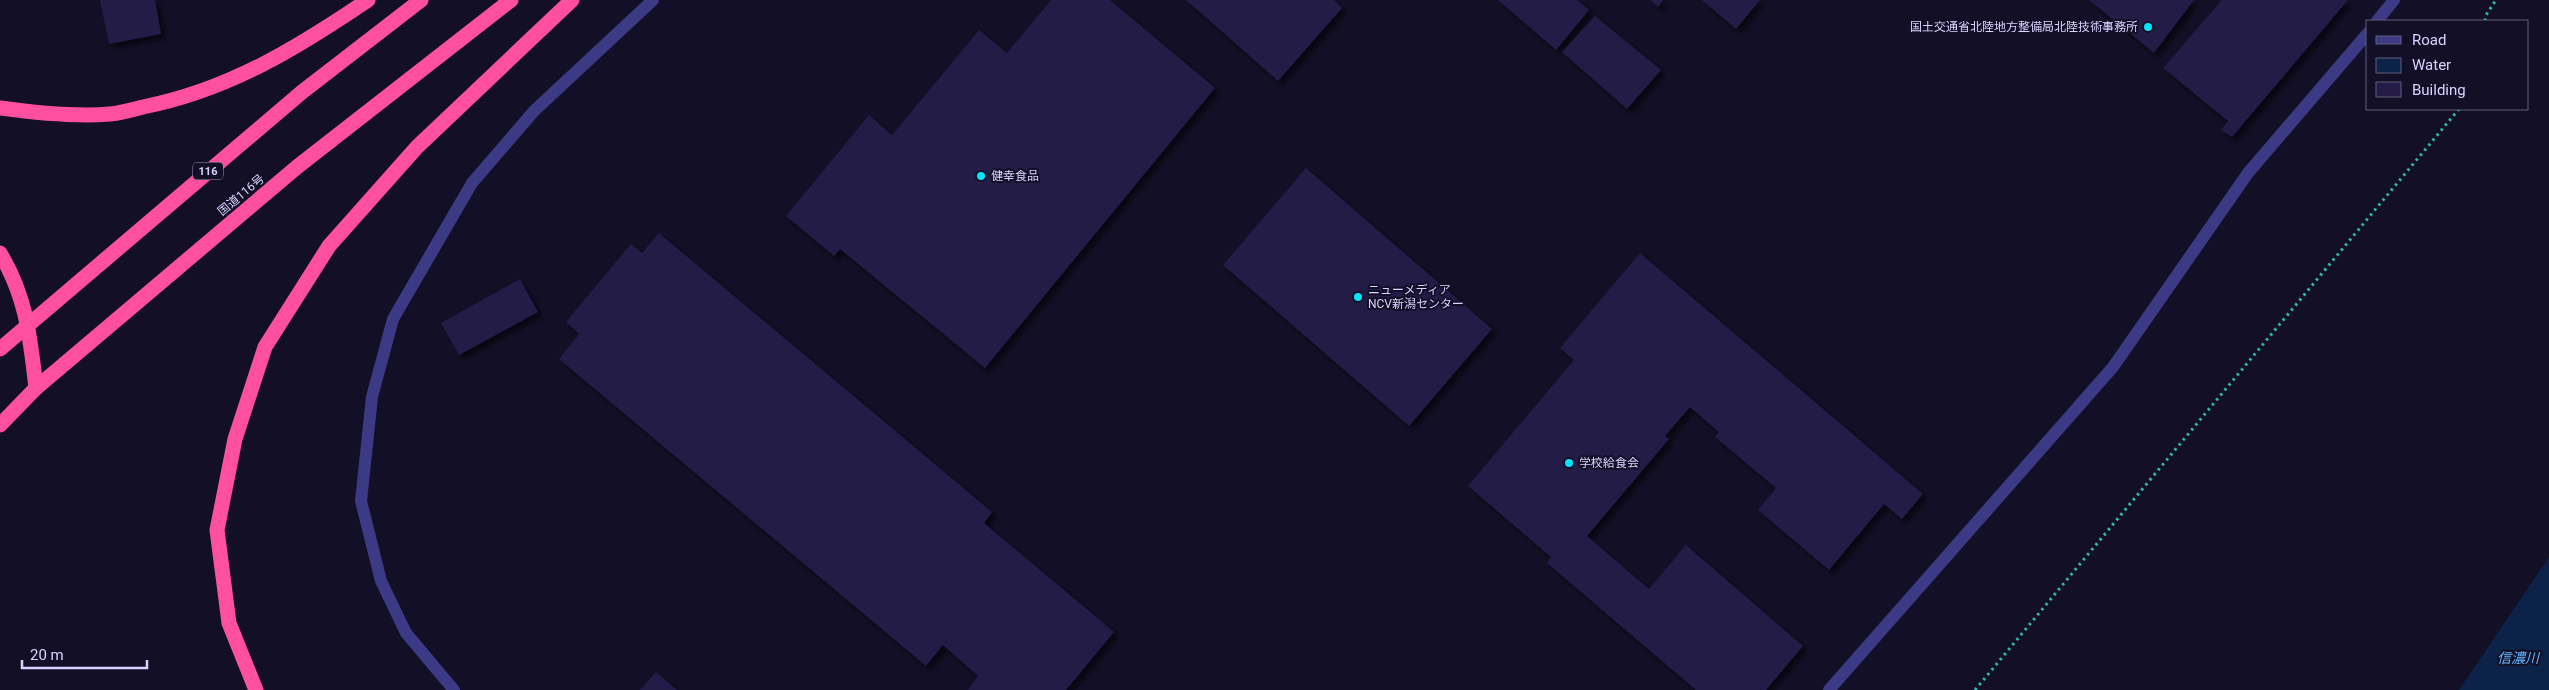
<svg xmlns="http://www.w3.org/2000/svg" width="2549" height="690" viewBox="0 0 2549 690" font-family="Roboto,'Noto Sans JP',sans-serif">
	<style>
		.water { fill: #0c2248 }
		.building { fill: #241b47; filter: url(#shadow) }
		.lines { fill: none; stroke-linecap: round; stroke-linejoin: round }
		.path { stroke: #2fb8b0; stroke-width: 3; stroke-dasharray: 2.5 4; stroke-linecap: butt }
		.minor { stroke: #3d3a85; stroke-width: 12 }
		.highway { stroke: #ff4fa3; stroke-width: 15 }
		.poi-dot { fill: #00e5ff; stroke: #130f26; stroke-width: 2 }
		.labels { text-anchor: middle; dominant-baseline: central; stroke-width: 4; stroke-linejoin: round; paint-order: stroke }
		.shield { fill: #130f26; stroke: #9e99be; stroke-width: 1 }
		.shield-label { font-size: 11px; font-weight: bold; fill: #d9d4ff }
		.poi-label { font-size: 12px; fill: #d9d4ff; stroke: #130f26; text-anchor: start }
		.street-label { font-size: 12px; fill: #d9d4ff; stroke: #130f26 }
		.water-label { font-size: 14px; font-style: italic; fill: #62b6ff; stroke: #130f26 }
	</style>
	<defs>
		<filter id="shadow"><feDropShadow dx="4.5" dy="4.5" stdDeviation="2.5" flood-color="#0009"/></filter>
	</defs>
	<rect width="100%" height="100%" fill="#130f26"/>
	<path class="water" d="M 2549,557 L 2549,690 L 2459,690 Z"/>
	<g class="building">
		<path d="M 100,0 L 155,0 L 161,34 L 109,44 Z"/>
		<path d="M 1051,0 L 1110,0 L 1215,88 L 985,368 L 840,249 L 834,256 L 786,216 L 869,115 L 892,135 L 979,30 L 1007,53 Z"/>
		<path d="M 1186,0 L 1334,0 L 1342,8 L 1278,81 Z"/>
		<path d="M 1498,0 L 1577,0 L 1589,10 L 1556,50 Z"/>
		<path d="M 1650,0 L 1663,0 L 1658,7 Z"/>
		<path d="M 1702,0 L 1760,0 L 1736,29 Z"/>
		<path d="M 2089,0 L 2194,0 L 2154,53 Z"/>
		<path d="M 2222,0 L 2348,0 L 2232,137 L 2221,130 L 2228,121 L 2163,68 Z"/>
		<path d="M 1595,16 L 1661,70 L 1627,109 L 1562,52 Z"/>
		<path d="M 1306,168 L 1492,329 L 1409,426 L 1223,265 Z"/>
		<path d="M 659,233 L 992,512 L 984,523 L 1114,632 L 1066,690 L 968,690 L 978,676 L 943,645 L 926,666 L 559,359 L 579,334 L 566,322 L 631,244 L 642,253 Z"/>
		<path d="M 1640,253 L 1923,494 L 1902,519 L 1884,504 L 1829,570 L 1758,510 L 1776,488 L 1715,437 L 1719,432 L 1690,407 L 1665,436 L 1669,439 L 1587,536 L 1649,589 L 1686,545 L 1803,646 L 1766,690 L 1696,690 L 1547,563 L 1551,557 L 1468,486 L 1574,360 L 1560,348 Z"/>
		<path d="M 520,279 L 538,312 L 459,355 L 441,323 Z"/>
		<path d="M 656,672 L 677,690 L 640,690 Z"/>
	</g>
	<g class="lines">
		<g class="path">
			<path d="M 2485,21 L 2486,15 L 2496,0"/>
			<path d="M 1975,690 L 2459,109"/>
		</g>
		<g class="minor">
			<path d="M 2377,21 L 2394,0"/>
			<path d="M 454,690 L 406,633 L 381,581 L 361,501 L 372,397 L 393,319 L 472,183 L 534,111 L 653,0"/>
			<path d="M 1829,690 L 2113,367 L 2248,173 L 2368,33"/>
		</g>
		<g class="highway">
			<path d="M 0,108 C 36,113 73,117 110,114 C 121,113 132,110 143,107 C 229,90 297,48 368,0"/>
			<path d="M 0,253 C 27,298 30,338 36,388"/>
			<path d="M 0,349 L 302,92 L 421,0"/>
			<path d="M 0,425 L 36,388 L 297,167 L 511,0"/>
			<path d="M 256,690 L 229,623 L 217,530 L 235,439 L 265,347 L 329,246 L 417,147 L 572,0"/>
		</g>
	</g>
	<g class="poi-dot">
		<circle cx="2148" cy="27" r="5"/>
		<circle cx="981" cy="176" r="5"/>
		<circle cx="1358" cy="297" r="5"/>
		<circle cx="1569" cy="463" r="5"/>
	</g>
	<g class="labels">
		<rect class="shield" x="193" y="162.5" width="30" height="17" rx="4"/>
		<g class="shield-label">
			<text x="208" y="171">116</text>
		</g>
		<g class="poi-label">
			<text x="2138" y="27" text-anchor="end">国土交通省北陸地方整備局北陸技術事務所</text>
			<text x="991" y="176">健幸食品</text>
			<text x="1368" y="290">ニューメディア<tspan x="1368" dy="14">NCV新潟センター</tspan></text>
			<text x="1579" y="463">学校給食会</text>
		</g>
		<g class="street-label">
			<text transform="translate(241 195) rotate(-40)">国道116号</text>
		</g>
		<g class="water-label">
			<text x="2518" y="658">信濃川</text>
		</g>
	</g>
	<rect x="2366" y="20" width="162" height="90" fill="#130f26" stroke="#625e7d"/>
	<rect x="2376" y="36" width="25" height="8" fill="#3d3a85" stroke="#625e7d"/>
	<text x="2412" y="45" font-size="15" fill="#d9d4ff">Road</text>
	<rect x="2376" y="58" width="25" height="15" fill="#0c2248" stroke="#625e7d"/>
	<text x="2412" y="70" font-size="15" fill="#d9d4ff">Water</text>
	<rect x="2376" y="82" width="25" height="15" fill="#241b47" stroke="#625e7d"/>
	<text x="2412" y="95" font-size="15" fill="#d9d4ff">Building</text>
	<path d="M22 660v8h125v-8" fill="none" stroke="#d9d4ff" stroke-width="2.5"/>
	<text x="30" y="660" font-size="15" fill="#d9d4ff" stroke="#130f26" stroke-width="4" paint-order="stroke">20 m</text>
</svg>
